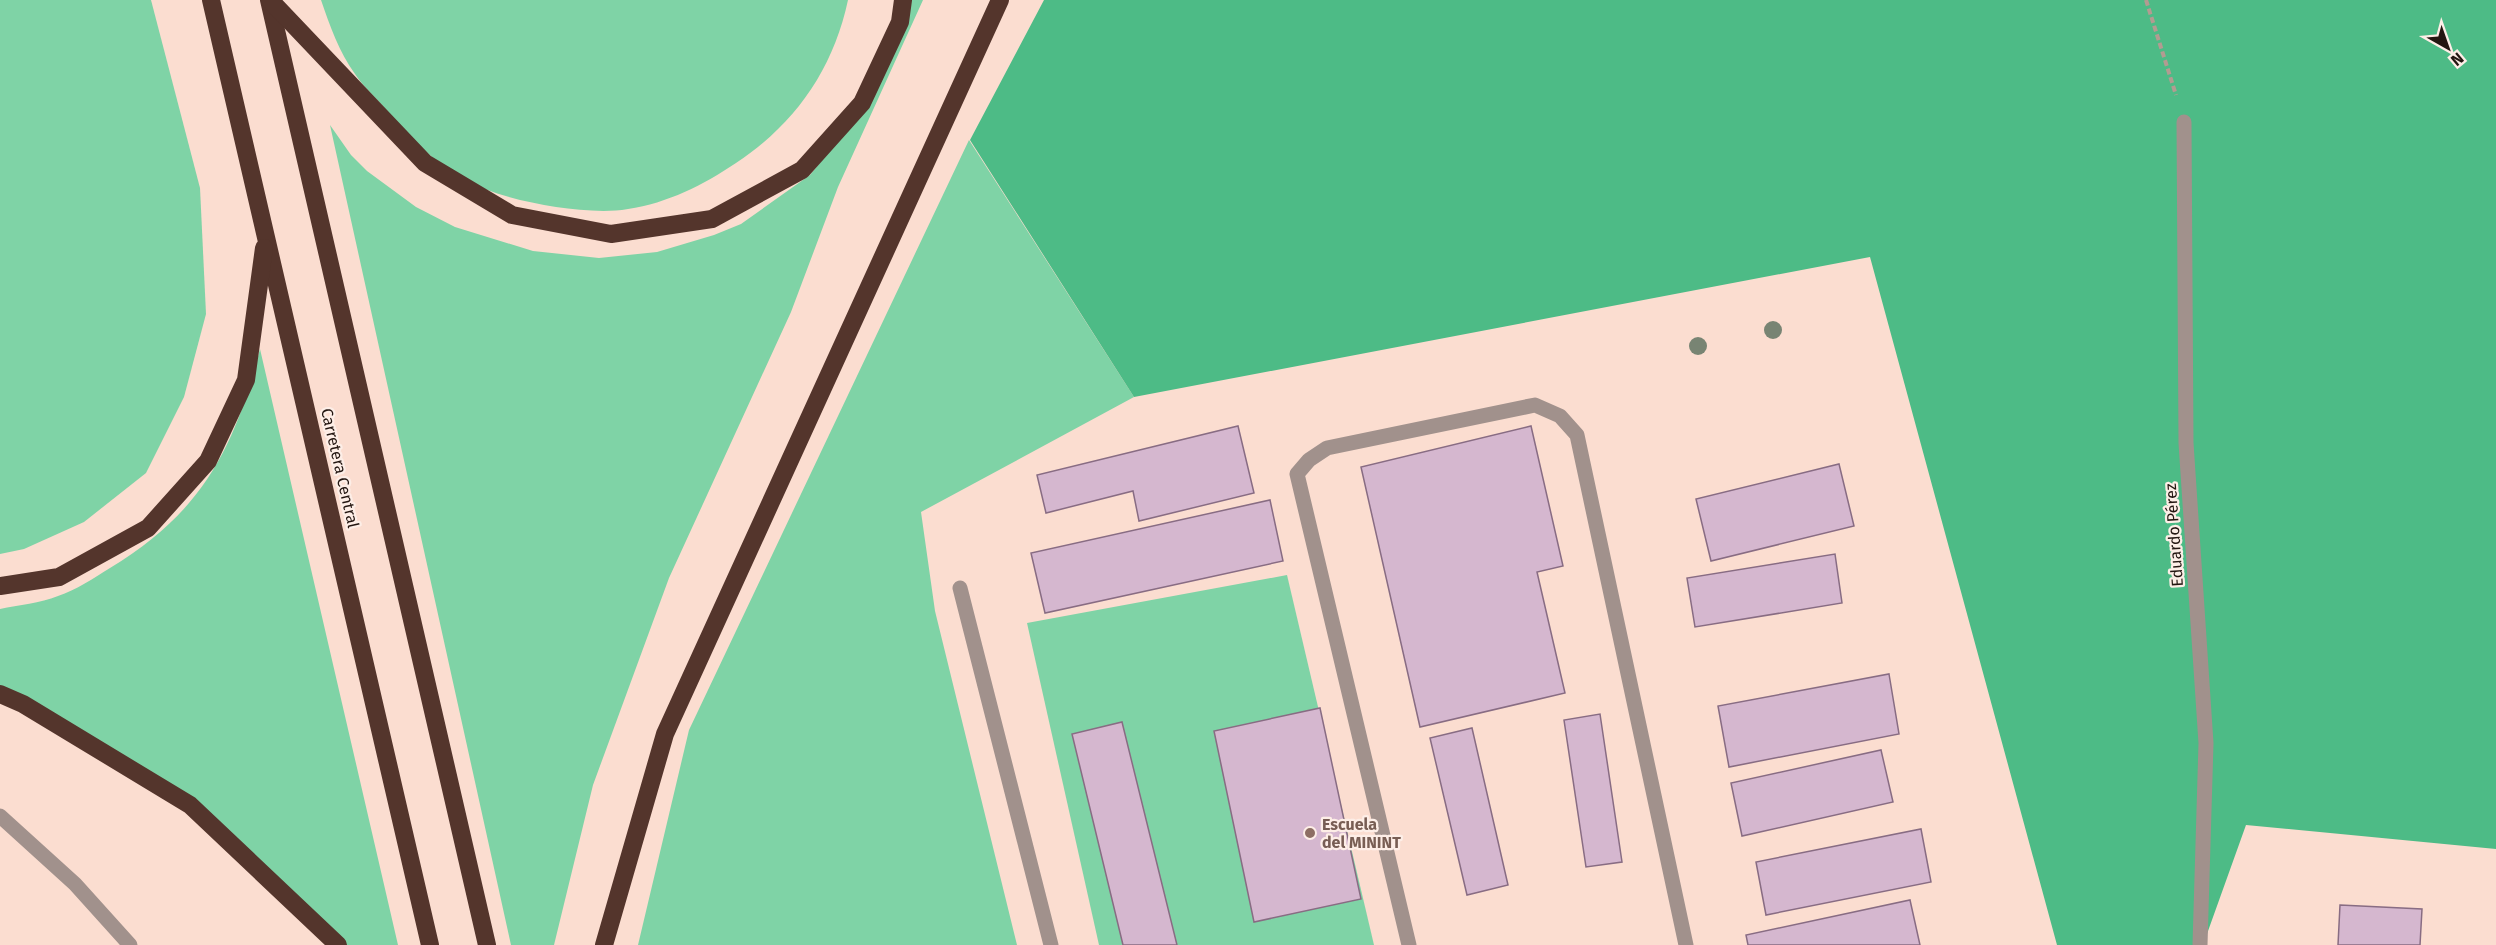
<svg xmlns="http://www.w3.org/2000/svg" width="2496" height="945" viewBox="0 0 2496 945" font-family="'Fira Sans',sans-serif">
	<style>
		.green { fill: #7fd3a6 }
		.forest { fill: #4dbb86 }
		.building { fill: #d5b7cf; stroke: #886c83; stroke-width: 1.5 }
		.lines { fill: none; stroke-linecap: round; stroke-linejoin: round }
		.path { stroke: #b39b91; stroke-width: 4; stroke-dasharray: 6 3; stroke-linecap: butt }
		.minor { stroke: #a1918c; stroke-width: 15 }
		.highway { stroke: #54352c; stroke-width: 18 }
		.tree { fill: #788473 }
		.education-dot { fill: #8d6e63; stroke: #fdeee7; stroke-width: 2 }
		.labels { text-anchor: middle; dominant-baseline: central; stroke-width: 4.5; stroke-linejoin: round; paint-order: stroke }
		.street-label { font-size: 16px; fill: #231611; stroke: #fdeee7 }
		.education-label { font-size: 16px; font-weight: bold; fill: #785e54; stroke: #fdeee7; text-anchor: start }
	</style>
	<rect width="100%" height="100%" fill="#fbddd0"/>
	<g class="green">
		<path d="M 0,0 L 151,0 L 200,188 L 206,314 L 184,397 L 146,473 L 84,522 L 24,549 L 0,554 Z"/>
		<path d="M 321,0 L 848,0 C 833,70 795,124 736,163 C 703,185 668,203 628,209 C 605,213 580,210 556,207 C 524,202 490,194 461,178 C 430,160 405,131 382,105 C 373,95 362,85 355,74 C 339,52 330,26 321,0 Z"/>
		<path d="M 908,0 L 923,0 L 838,187 L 791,312 L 669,578 L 593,785 L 554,945 L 511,945 L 330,125 L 351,155 L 367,171 L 416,207 L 455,227 L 533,251 L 599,258 L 657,252 L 714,235 L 741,224 L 810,175 L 835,144 Z"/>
		<path d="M 969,140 L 1134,397 L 921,512 L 935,611 L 1017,945 L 638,945 L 689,730 Z"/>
		<path d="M 260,349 L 398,945 L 345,945 L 196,801 L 0,686 L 0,609 C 19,605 40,603 58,596 C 76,590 94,578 110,568 C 202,512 234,450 260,349 Z"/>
		<path d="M 1287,575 L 1374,945 L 1099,945 L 1027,623 Z"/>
	</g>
	<path class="forest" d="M 1044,0 L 2496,0 L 2496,849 L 2246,825 L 2203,945 L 2057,945 L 1870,257 L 1134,397 L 970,140 Z"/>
	<g class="building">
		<path d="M 1238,426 L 1254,493 L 1139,521 L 1133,491 L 1046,513 L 1037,475 Z"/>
		<path d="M 1531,426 L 1563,566 L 1537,572 L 1565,693 L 1420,727 L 1361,467 Z"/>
		<path d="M 1839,464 L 1854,526 L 1711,561 L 1696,499 Z"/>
		<path d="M 1270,500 L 1283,561 L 1045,613 L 1031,553 Z"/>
		<path d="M 1835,554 L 1842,603 L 1695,627 L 1687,578 Z"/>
		<path d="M 1889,674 L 1899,734 L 1729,767 L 1718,706 Z"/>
		<path d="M 1320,708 L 1361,899 L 1254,922 L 1214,731 Z"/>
		<path d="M 1600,714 L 1622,862 L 1586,867 L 1564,720 Z"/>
		<path d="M 1122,722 L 1177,945 L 1123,945 L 1072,734 Z"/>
		<path d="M 1472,728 L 1508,885 L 1467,895 L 1430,738 Z"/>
		<path d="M 1881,750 L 1893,802 L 1742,836 L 1731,783 Z"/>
		<path d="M 1921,829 L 1931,882 L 1766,915 L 1756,862 Z"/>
		<path d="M 1910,900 L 1920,945 L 1748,945 L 1746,935 Z"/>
		<path d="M 2340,905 L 2422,909 L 2420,945 L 2338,945 Z"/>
	</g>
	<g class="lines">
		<path class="path" d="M 2146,0 L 2176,95"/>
		<g class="minor">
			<path d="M 2184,122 L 2186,443 L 2206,743 L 2200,945"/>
			<path d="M 960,588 L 1051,945"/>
			<path d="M 0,816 L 75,884 L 130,945"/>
			<path d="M 1409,945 L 1297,474 L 1309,460 L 1327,448 L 1535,405 L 1560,416 L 1577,435 L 1686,945"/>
		</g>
		<g class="highway">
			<path d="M 211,0 L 430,945"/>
			<path d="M 269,0 L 487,945"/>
			<path d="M 270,0 L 425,163 L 512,215 L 611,234 L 712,219 L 802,170 L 862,103 L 900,22 L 903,0"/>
			<path d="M 0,586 L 59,577 L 148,528 L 208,461 L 246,380 L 264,248"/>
			<path d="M 0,694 L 23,704 L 190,805 L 338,945"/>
			<path d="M 604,945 L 665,734 L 1000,0"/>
		</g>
	</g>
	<g class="tree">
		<circle cx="1773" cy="330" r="9"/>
		<circle cx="1698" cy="346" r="9"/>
	</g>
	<circle class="education-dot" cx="1310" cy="833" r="6"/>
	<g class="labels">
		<g class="street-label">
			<text transform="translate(340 468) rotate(77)">Carretera Central</text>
			<text transform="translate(2174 535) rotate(-94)">Eduardo Pérez</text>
		</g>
		<g class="education-label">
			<text x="1322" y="824">Escuela<tspan x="1322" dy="18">del MININT</tspan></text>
		</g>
	</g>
	<g transform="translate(2448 48) rotate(140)" stroke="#fdeee7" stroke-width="4.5" paint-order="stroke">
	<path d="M0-4.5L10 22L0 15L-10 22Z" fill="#231611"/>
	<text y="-9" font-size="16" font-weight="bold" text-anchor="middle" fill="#231611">N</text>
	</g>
</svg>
